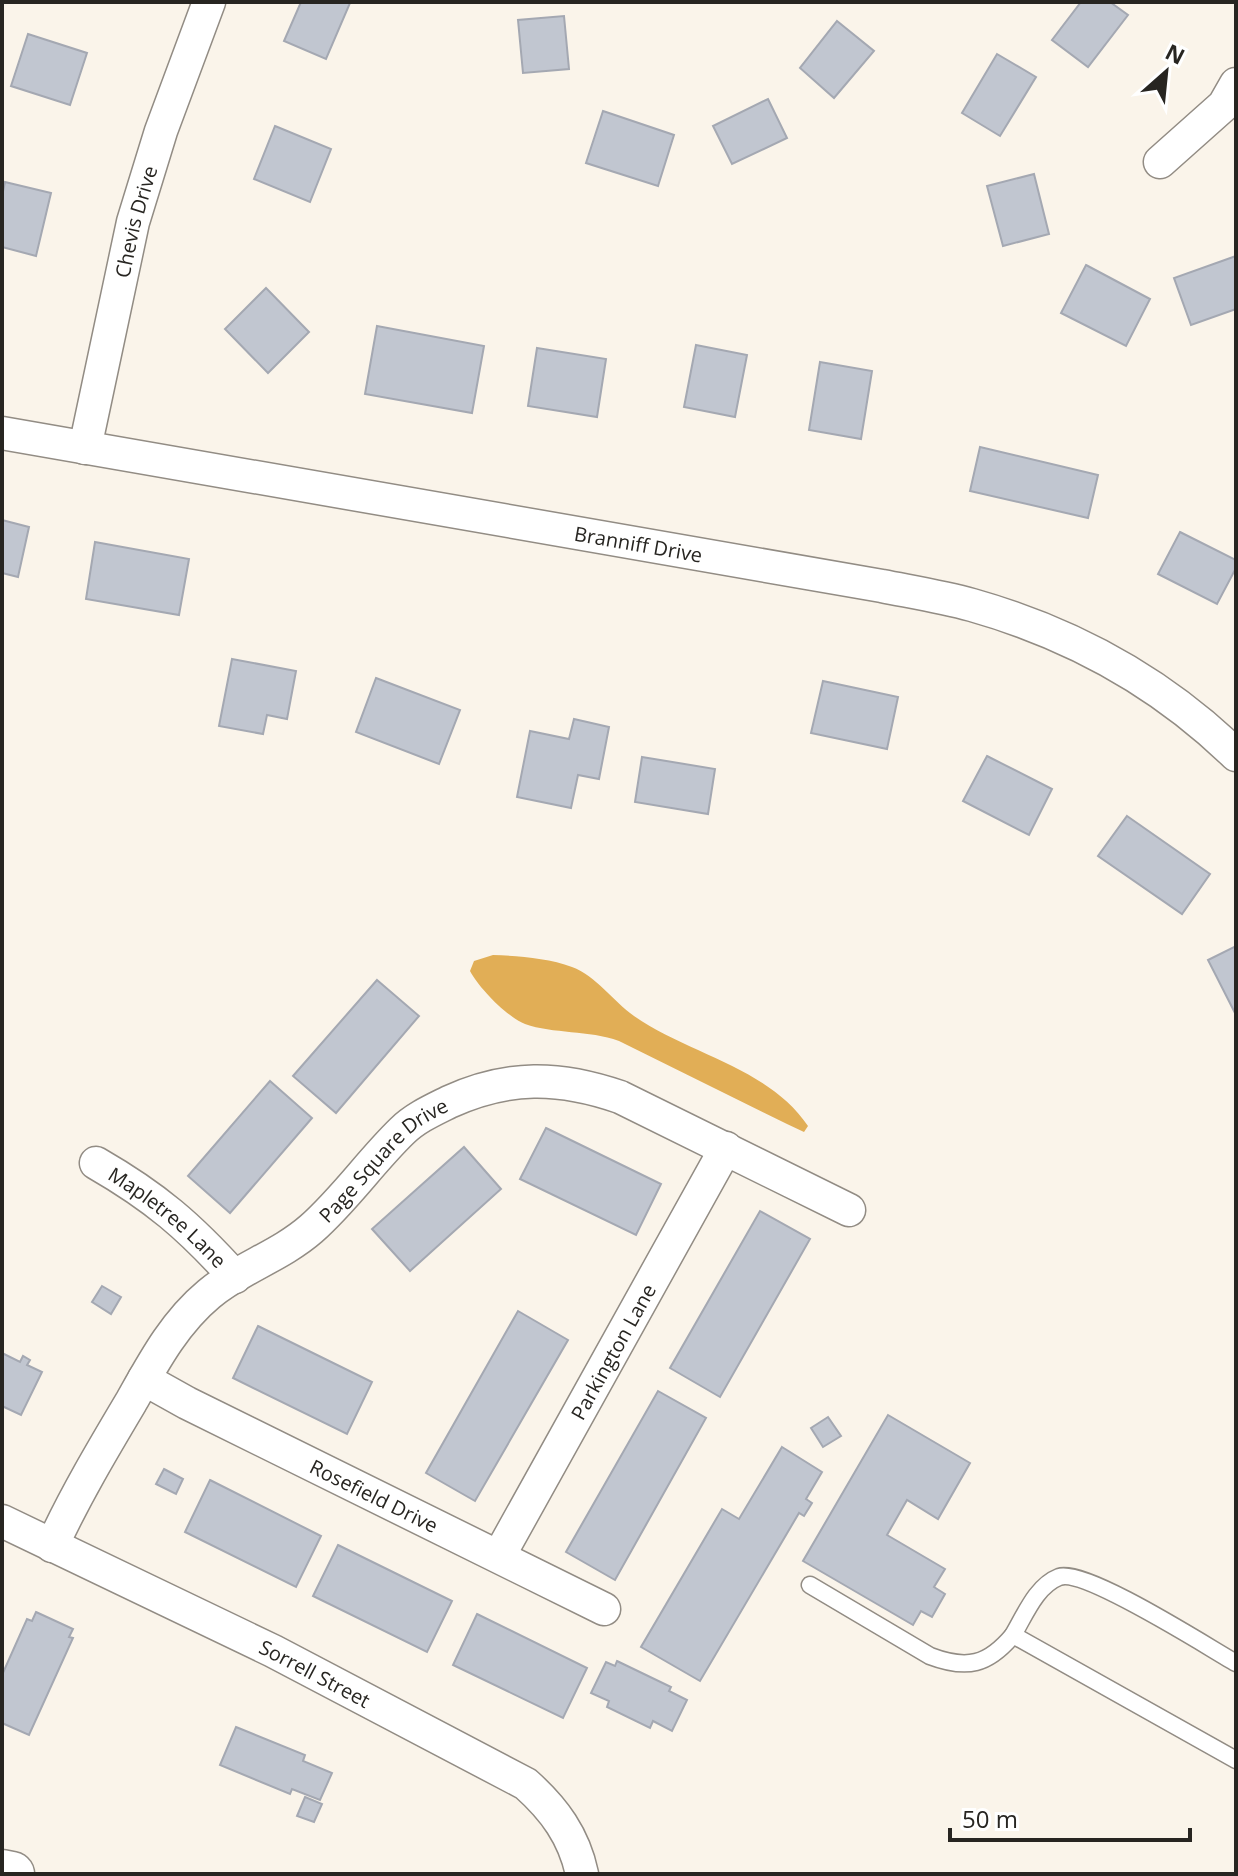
<svg xmlns="http://www.w3.org/2000/svg" width="1238" height="1876" viewBox="0 0 1238 1876" font-family="'Open Sans',sans-serif">
	<style>
		.water { fill: #e1ae56 }
		.building { fill: #c1c6d0; stroke: #a4a8b2; stroke-width: 2 }
		.lines { fill: none; stroke-linecap: round; stroke-linejoin: round }
		.lane-casing { stroke: #928c84; stroke-width: 19 }
		.street-casing { stroke: #928c84; stroke-width: 35 }
		.secondary-casing { stroke: #928c84; stroke-width: 47 }
		.lane { stroke: #fff; stroke-width: 16 }
		.street { stroke: #fff; stroke-width: 32 }
		.secondary { stroke: #fff; stroke-width: 44 }
		.labels { text-anchor: middle; dominant-baseline: central; stroke-width: 7; stroke-linejoin: round; paint-order: stroke }
		.street-label { font-size: 20px; fill: #272521; stroke: #fff }
	</style>
	<rect width="100%" height="100%" fill="#faf4ea"/>
	<path class="water" d="M 493,955 C 518,956 548,958 572,967 C 596,976 613,1001 634,1016 C 690,1055 768,1067 808,1126 L 804,1132 L 787,1124 L 619,1041 C 589,1030 553,1034 525,1024 C 507,1017 479,988 470,971 L 474,961 Z"/>
	<g class="building">
		<path d="M 301,2 L 350,3 L 326,59 L 284,41 Z"/>
		<path d="M 1081,2 L 1110,2 L 1128,15 L 1088,67 L 1052,40 Z"/>
		<path d="M 564,16 L 569,69 L 523,73 L 518,20 Z"/>
		<path d="M 837,21 L 874,51 L 834,98 L 800,68 Z"/>
		<path d="M 28,34 L 87,53 L 70,105 L 11,86 Z"/>
		<path d="M 997,54 L 1036,77 L 1000,136 L 962,113 Z"/>
		<path d="M 768,99 L 787,138 L 732,164 L 713,126 Z"/>
		<path d="M 603,111 L 674,135 L 658,186 L 586,163 Z"/>
		<path d="M 275,126 L 331,149 L 310,202 L 254,179 Z"/>
		<path d="M 1034,174 L 1049,234 L 1003,246 L 987,186 Z"/>
		<path d="M 5,182 L 51,193 L 36,256 L 2,247 L 2,196 Z"/>
		<path d="M 1236,256 L 1236,309 L 1191,325 L 1174,278 Z"/>
		<path d="M 1086,265 L 1150,299 L 1126,346 L 1061,313 Z"/>
		<path d="M 266,288 L 309,332 L 268,373 L 225,329 Z"/>
		<path d="M 377,326 L 484,346 L 472,413 L 365,394 Z"/>
		<path d="M 696,345 L 747,355 L 735,417 L 684,407 Z"/>
		<path d="M 537,348 L 606,359 L 597,417 L 528,406 Z"/>
		<path d="M 820,362 L 872,371 L 861,439 L 809,430 Z"/>
		<path d="M 980,447 L 1098,475 L 1088,518 L 970,491 Z"/>
		<path d="M 2,520 L 29,527 L 18,577 L 2,573 Z"/>
		<path d="M 1180,532 L 1236,560 L 1236,568 L 1217,604 L 1158,574 Z"/>
		<path d="M 95,542 L 189,559 L 179,615 L 86,599 Z"/>
		<path d="M 232,659 L 296,671 L 287,719 L 267,715 L 263,734 L 219,726 Z"/>
		<path d="M 376,678 L 460,710 L 439,764 L 356,732 Z"/>
		<path d="M 823,681 L 898,697 L 887,749 L 811,733 Z"/>
		<path d="M 574,719 L 609,727 L 599,779 L 578,775 L 571,808 L 517,797 L 530,731 L 569,739 Z"/>
		<path d="M 987,756 L 1052,789 L 1029,835 L 963,801 Z"/>
		<path d="M 642,757 L 715,769 L 708,814 L 635,802 Z"/>
		<path d="M 1127,816 L 1210,874 L 1182,914 L 1098,856 Z"/>
		<path d="M 1236,946 L 1236,1015 L 1208,960 Z"/>
		<path d="M 377,980 L 419,1016 L 336,1113 L 293,1076 Z"/>
		<path d="M 270,1081 L 312,1118 L 230,1213 L 188,1176 Z"/>
		<path d="M 546,1128 L 661,1184 L 636,1235 L 520,1179 Z"/>
		<path d="M 464,1147 L 501,1189 L 410,1271 L 372,1229 Z"/>
		<path d="M 760,1211 L 810,1239 L 720,1397 L 670,1368 Z"/>
		<path d="M 102,1286 L 121,1297 L 111,1314 L 92,1302 Z"/>
		<path d="M 518,1311 L 568,1340 L 475,1501 L 426,1473 Z"/>
		<path d="M 258,1326 L 372,1382 L 347,1434 L 233,1378 Z"/>
		<path d="M 2,1353 L 20,1362 L 23,1356 L 30,1360 L 27,1365 L 42,1372 L 21,1415 L 2,1406 Z"/>
		<path d="M 658,1391 L 706,1418 L 615,1580 L 566,1552 Z"/>
		<path d="M 888,1415 L 970,1463 L 938,1519 L 907,1500 L 887,1535 L 945,1569 L 934,1587 L 945,1594 L 932,1617 L 921,1611 L 913,1625 L 803,1561 Z"/>
		<path d="M 828,1417 L 841,1436 L 823,1447 L 811,1428 Z"/>
		<path d="M 782,1447 L 822,1472 L 806,1499 L 812,1503 L 804,1516 L 799,1513 L 700,1681 L 641,1647 L 722,1509 L 739,1519 Z"/>
		<path d="M 164,1469 L 183,1479 L 176,1494 L 156,1484 Z"/>
		<path d="M 210,1480 L 321,1536 L 296,1587 L 185,1532 Z"/>
		<path d="M 338,1545 L 452,1601 L 427,1652 L 313,1596 Z"/>
		<path d="M 36,1612 L 73,1629 L 69,1637 L 73,1638 L 29,1735 L 2,1723 L 2,1675 L 27,1619 L 32,1621 Z"/>
		<path d="M 477,1614 L 587,1668 L 563,1718 L 453,1665 Z"/>
		<path d="M 617,1661 L 671,1687 L 669,1691 L 687,1700 L 672,1731 L 653,1721 L 650,1728 L 607,1707 L 609,1701 L 591,1693 L 606,1662 L 615,1666 Z"/>
		<path d="M 236,1727 L 305,1755 L 303,1761 L 332,1773 L 320,1800 L 292,1789 L 290,1794 L 220,1765 Z"/>
		<path d="M 305,1797 L 322,1804 L 314,1822 L 297,1816 Z"/>
	</g>
	<g class="lines">
		<defs>
			<g id="lane">
				<path d="M 810,1585 L 930,1656 C 967,1670 988,1665 1013,1635"/>
				<path d="M 1236,1663 C 1206,1646 1085,1568 1059,1577 C 1036,1586 1025,1615 1013,1635 L 1236,1760"/>
			</g>
			<g id="street">
				<path d="M 1160,162 L 1224,105 L 1236,84"/>
				<path id="s1" d="M 2,433 L 882,586 C 912,592 943,597 972,605 C 1071,633 1162,683 1236,755"/>
				<path id="s2" d="M 85,448 L 133,222 L 161,131 L 209,2"/>
				<path id="s3" d="M 96,1163 C 155,1197 189,1226 235,1277"/>
				<path id="s4" d="M 144,1379 L 187,1403 L 604,1609"/>
				<path id="s5" d="M 2,1521 L 273,1651 L 526,1784 C 554,1809 574,1836 582,1874"/>
				<path id="s6" d="M 52,1546 C 75,1496 103,1449 131,1402 C 153,1363 174,1323 209,1294 C 240,1268 280,1256 311,1229 C 345,1199 370,1162 402,1131 C 415,1118 433,1110 449,1102 C 508,1075 559,1076 620,1097 L 849,1210"/>
				<path id="s7" d="M 499,1556 L 726,1148"/>
			</g>
			<path id="secondary" d="M 2,1872 L 12,1874"/>
		</defs>
		<use href="#lane" class="lane-casing"/>
		<use href="#street" class="street-casing"/>
		<use href="#secondary" class="secondary-casing"/>
		<use href="#lane" class="lane"/>
		<use href="#street" class="street"/>
		<use href="#secondary" class="secondary"/>
	</g>
	<g class="labels">
		<g class="street-label">
			<text stroke="none"><textPath href="#s2" startOffset="232">Chevis Drive</textPath></text>
			<text stroke="none"><textPath href="#s1" startOffset="646">Branniff Drive</textPath></text>
			<text stroke="none"><textPath href="#s6" startOffset="520">Page Square Drive</textPath></text>
			<text stroke="none"><textPath href="#s3" startOffset="90">Mapletree Lane</textPath></text>
			<text stroke="none"><textPath href="#s7" startOffset="234">Parkington Lane</textPath></text>
			<text stroke="none"><textPath href="#s4" startOffset="258">Rosefield Drive</textPath></text>
			<text stroke="none"><textPath href="#s5" startOffset="348">Sorrell Street</textPath></text>
		</g>
	</g>
	<rect width="1238" height="1876" fill="none" stroke="#272521" stroke-width="8"/>
	<g transform="translate(1166 72) rotate(27)" stroke="#ffffff" stroke-width="6" paint-order="stroke">
	<path d="M0-6L14 30L0 20L-14 30Z" fill="#272521"/>
	<text y="-12" font-size="22" font-weight="bold" text-anchor="middle" fill="#272521">N</text>
	</g>
	<path d="M950 1828v12h240v-12" fill="none" stroke="#272521" stroke-width="4"/>
	<text x="962" y="1828" font-size="24" fill="#272521" stroke="#ffffff" stroke-width="6" paint-order="stroke">50 m</text>
</svg>
